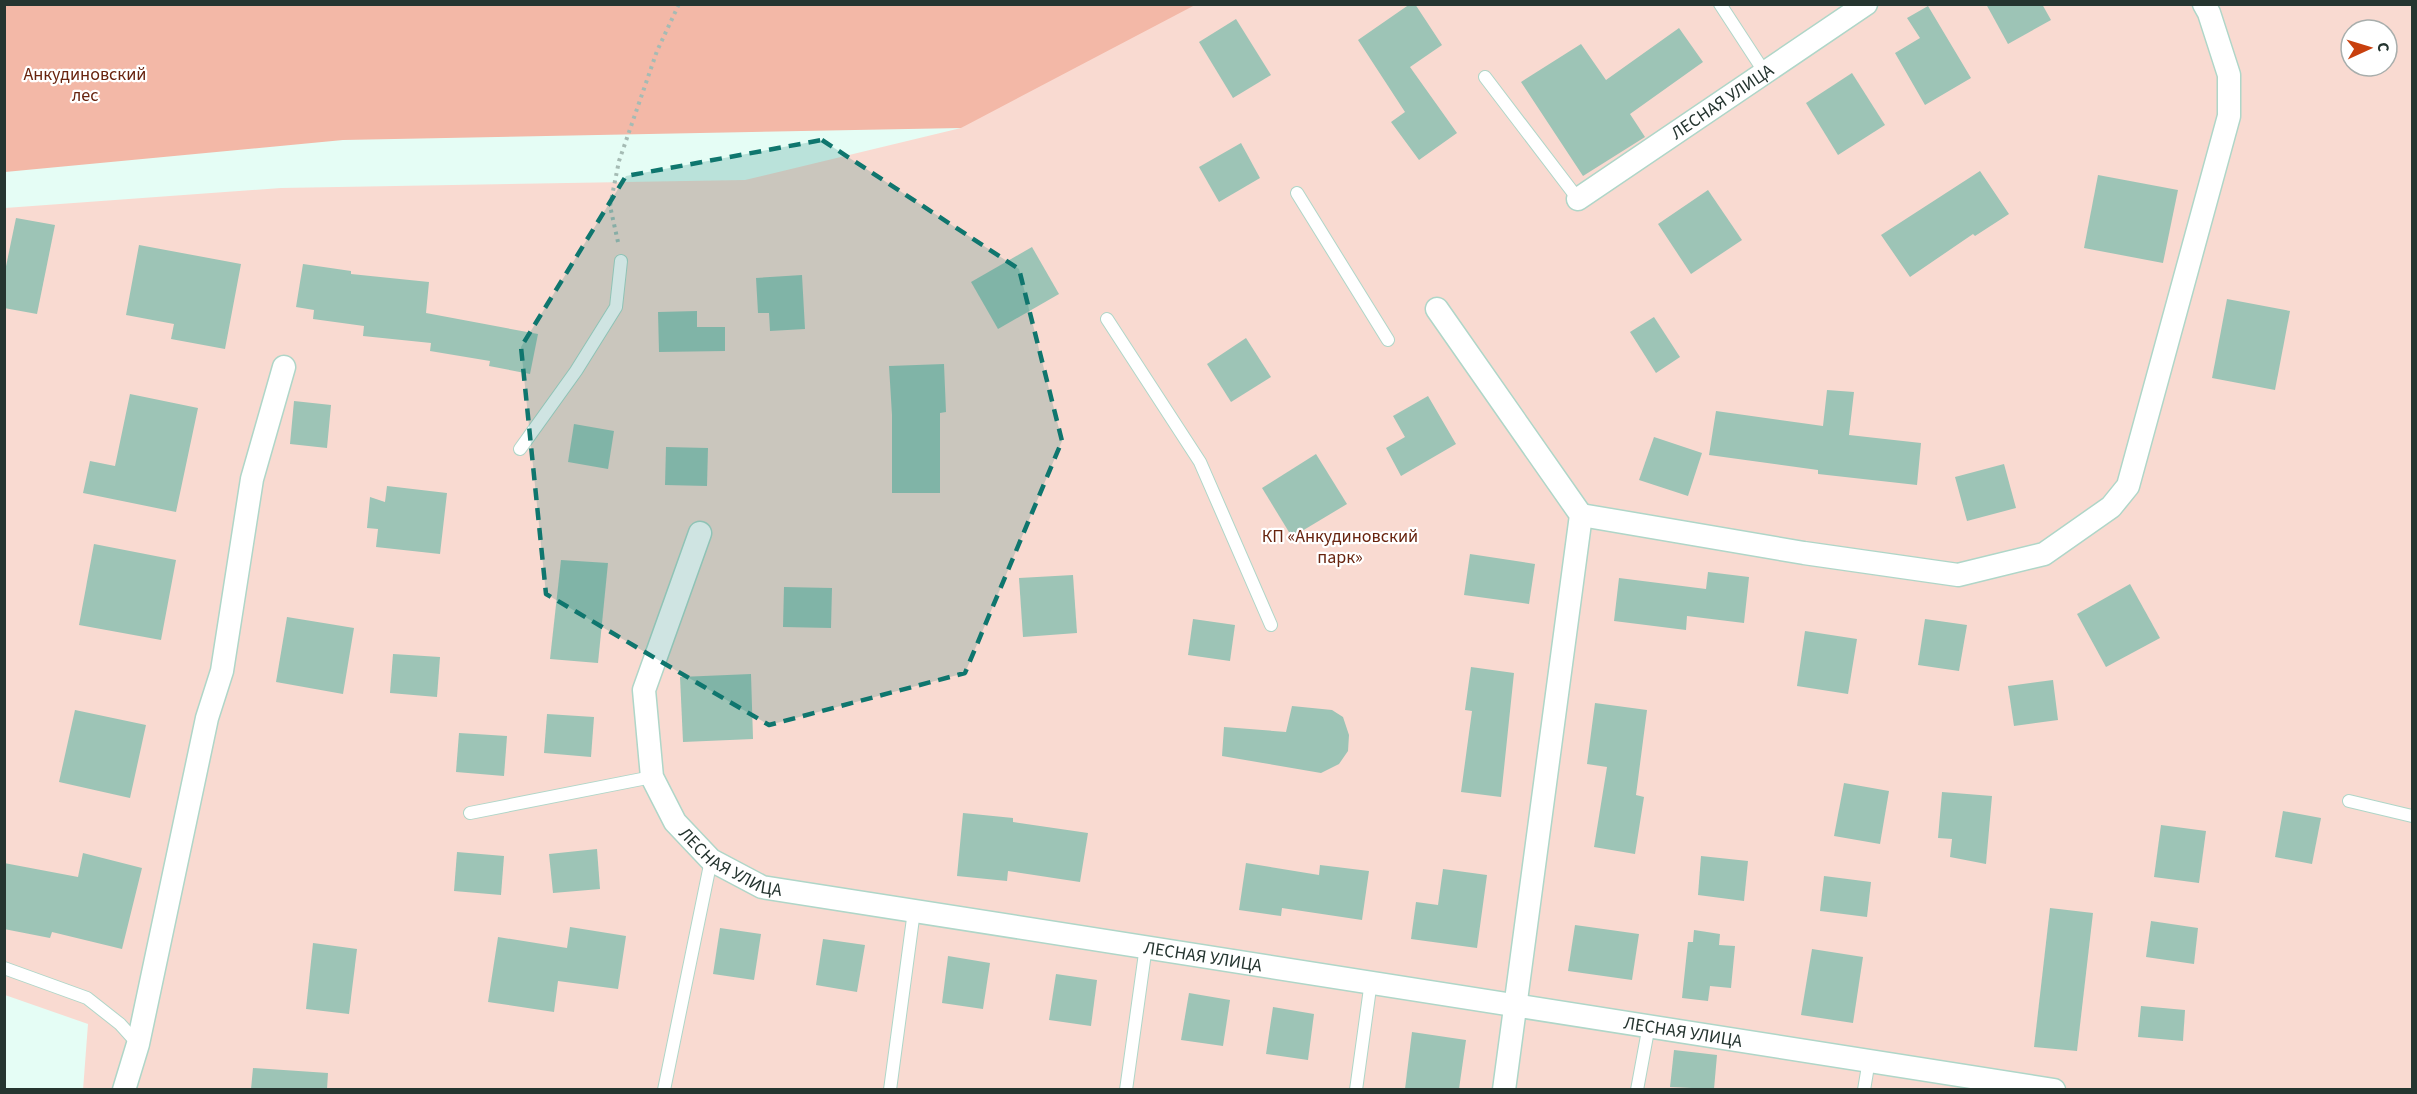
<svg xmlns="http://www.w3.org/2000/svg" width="2417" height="1094" viewBox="0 0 2417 1094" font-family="'Source Sans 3',sans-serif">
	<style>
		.green { fill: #f9dad1; fill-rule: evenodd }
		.forest { fill: #f3b8a7 }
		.building { fill: #9dc4b6 }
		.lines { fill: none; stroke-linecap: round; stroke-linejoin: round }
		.lane-casing { stroke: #afd6c8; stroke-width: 14 }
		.street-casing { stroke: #afd6c8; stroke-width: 25 }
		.path { stroke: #a5bbb4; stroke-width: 4; stroke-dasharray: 3 4.5; stroke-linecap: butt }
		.lane { stroke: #fff; stroke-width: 12 }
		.street { stroke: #fff; stroke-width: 22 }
		.marked { fill: #0f766e; fill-opacity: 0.2; stroke: #0f766e; stroke-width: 4.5; stroke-dasharray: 12 8; stroke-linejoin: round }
		.labels { text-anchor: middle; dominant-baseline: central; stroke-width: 4.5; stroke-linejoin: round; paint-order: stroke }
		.park-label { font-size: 18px; fill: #68240f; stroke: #fff }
		.street-label { font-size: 18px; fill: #253530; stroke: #fff }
	</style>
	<rect width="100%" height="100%" fill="#e5fdf5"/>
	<path class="green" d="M 1144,5 L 2412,5 L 2412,1089 L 83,1090 L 88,1024 L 5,995 L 5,208 L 281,188 L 745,180 L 961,128 ZM 2351,30 L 2387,30 L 2387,66 L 2351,66 Z"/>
	<path class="forest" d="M 5,4 L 1195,4 L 1195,5 L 961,128 L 343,140 L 5,172 Z"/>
	<g class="building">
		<path d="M 1410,4 L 1415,4 L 1442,45 L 1410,67 L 1457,133 L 1419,160 L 1391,122 L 1405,112 L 1358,40 Z"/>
		<path d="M 1986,4 L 2042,4 L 2051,20 L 2008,44 Z"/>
		<path d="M 1928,6 L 1971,78 L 1925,105 L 1895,53 L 1920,38 L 1907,18 Z"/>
		<path d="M 1236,19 L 1271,75 L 1233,98 L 1199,42 Z"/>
		<path d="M 1679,28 L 1703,62 L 1630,114 L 1645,137 L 1583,176 L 1521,82 L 1581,44 L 1606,80 Z"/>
		<path d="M 1852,73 L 1885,125 L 1838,155 L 1806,103 Z"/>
		<path d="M 1241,143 L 1260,178 L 1219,202 L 1199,167 Z"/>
		<path d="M 1980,171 L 2009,214 L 1975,236 L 1973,234 L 1910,277 L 1881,235 Z"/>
		<path d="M 2098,175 L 2178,190 L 2163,263 L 2084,248 Z"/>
		<path d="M 1708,190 L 1742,240 L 1691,274 L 1658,224 Z"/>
		<path d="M 16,218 L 55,225 L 37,314 L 4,308 L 4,276 Z"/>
		<path d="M 139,245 L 241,264 L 225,349 L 171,339 L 174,324 L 126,315 Z"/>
		<path d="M 1032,247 L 1059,294 L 998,329 L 971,282 Z"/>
		<path d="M 303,264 L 351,271 L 351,274 L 429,282 L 426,313 L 538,334 L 530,374 L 489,366 L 490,361 L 430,351 L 431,343 L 363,336 L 364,326 L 313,319 L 314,310 L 296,307 Z"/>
		<path d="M 802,275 L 805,329 L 770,331 L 769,313 L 758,313 L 756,278 Z"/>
		<path d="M 2227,299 L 2290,311 L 2275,390 L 2212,378 Z"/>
		<path d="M 697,311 L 697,327 L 725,327 L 725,351 L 659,352 L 658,312 Z"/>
		<path d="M 1654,317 L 1680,357 L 1656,373 L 1630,332 Z"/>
		<path d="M 1246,338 L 1271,377 L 1231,402 L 1207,364 Z"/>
		<path d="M 944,364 L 946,412 L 940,413 L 940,493 L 892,493 L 892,415 L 889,366 Z"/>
		<path d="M 1827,390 L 1854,392 L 1849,435 L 1921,443 L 1917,485 L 1818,474 L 1818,470 L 1709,455 L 1716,411 L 1823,426 Z"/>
		<path d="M 130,394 L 198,408 L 176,512 L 83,493 L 90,461 L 115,466 Z"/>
		<path d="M 1428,396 L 1456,444 L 1401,476 L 1386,448 L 1405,437 L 1393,416 Z"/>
		<path d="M 294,401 L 331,405 L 327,448 L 290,444 Z"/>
		<path d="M 574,424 L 614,431 L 608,469 L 568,462 Z"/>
		<path d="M 1654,437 L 1702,453 L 1688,496 L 1639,480 Z"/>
		<path d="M 666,447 L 708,448 L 707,486 L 665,485 Z"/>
		<path d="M 1316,454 L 1347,504 L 1292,537 L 1262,488 Z"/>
		<path d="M 2004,464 L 2016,508 L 1967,521 L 1955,477 Z"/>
		<path d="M 387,486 L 447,493 L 440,554 L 376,547 L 378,529 L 367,528 L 370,497 L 385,502 Z"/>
		<path d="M 94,544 L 176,560 L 161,640 L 79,625 Z"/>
		<path d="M 1470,554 L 1535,564 L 1529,604 L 1464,595 Z"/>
		<path d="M 561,560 L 608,563 L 598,663 L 550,659 Z"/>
		<path d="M 1708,572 L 1749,577 L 1744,623 L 1687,616 L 1686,630 L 1614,621 L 1619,578 L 1706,589 Z"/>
		<path d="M 1073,575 L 1077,633 L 1023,637 L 1019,578 Z"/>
		<path d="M 2130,584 L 2160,638 L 2106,667 L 2077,614 Z"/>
		<path d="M 784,587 L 832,588 L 831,628 L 783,627 Z"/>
		<path d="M 287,617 L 354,628 L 343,694 L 276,682 Z"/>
		<path d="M 1193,619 L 1235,625 L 1230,661 L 1188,655 Z"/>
		<path d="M 1925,619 L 1967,625 L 1959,671 L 1918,665 Z"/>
		<path d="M 1805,631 L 1857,639 L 1848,694 L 1797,686 Z"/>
		<path d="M 393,654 L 440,657 L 437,697 L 390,693 Z"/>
		<path d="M 1471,667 L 1514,673 L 1501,797 L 1461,792 L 1472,711 L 1465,710 Z"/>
		<path d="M 751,674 L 753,739 L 683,742 L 680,677 Z"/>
		<path d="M 2053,680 L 2058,720 L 2014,726 L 2008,686 Z"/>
		<path d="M 1595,703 L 1647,710 L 1636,795 L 1644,797 L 1635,854 L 1594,847 L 1607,767 L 1587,764 Z"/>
		<path d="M 1292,706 L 1332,710 L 1343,717 L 1349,735 L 1348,751 L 1339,764 L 1321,773 L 1222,756 L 1224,727 L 1286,732 Z"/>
		<path d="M 75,710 L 146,725 L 130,798 L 59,782 Z"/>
		<path d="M 547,714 L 594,717 L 591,757 L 544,753 Z"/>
		<path d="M 459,733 L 507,736 L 504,776 L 456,772 Z"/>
		<path d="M 1844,783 L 1889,791 L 1880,844 L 1834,836 Z"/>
		<path d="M 1942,792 L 1992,796 L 1986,864 L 1950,857 L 1952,839 L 1938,838 Z"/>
		<path d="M 2283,811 L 2321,818 L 2312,864 L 2275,857 Z"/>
		<path d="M 963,813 L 1013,818 L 1013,822 L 1088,833 L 1080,882 L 1008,871 L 1007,881 L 957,876 Z"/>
		<path d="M 2161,825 L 2206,831 L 2199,883 L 2154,877 Z"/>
		<path d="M 597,849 L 600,889 L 553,893 L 549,854 Z"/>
		<path d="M 457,852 L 504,856 L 501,895 L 454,891 Z"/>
		<path d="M 83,853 L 142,868 L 122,949 L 52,932 L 50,938 L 4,929 L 4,863 L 78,877 Z"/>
		<path d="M 1701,856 L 1748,861 L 1744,901 L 1698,895 Z"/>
		<path d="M 1246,863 L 1319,875 L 1320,865 L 1369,871 L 1362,920 L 1282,908 L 1281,916 L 1239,910 Z"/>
		<path d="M 1443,869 L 1487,875 L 1477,948 L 1411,939 L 1416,902 L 1438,905 Z"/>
		<path d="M 1824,876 L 1871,882 L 1867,917 L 1820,911 Z"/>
		<path d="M 2050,908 L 2093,913 L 2077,1051 L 2034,1047 Z"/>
		<path d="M 2151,921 L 2198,928 L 2194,964 L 2146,957 Z"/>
		<path d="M 1575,925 L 1639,934 L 1632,980 L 1568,971 Z"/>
		<path d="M 570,927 L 626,936 L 618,989 L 558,981 L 554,1012 L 488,1002 L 498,937 L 567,948 Z"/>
		<path d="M 720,928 L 761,934 L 754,980 L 713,974 Z"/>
		<path d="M 1694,930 L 1720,934 L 1719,945 L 1735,946 L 1731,988 L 1710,986 L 1708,1001 L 1682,998 L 1688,942 L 1693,942 Z"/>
		<path d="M 823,939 L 865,945 L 857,992 L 816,985 Z"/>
		<path d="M 313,943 L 357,949 L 349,1014 L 306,1009 Z"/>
		<path d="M 1812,949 L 1863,957 L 1853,1023 L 1801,1015 Z"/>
		<path d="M 948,956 L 990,963 L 983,1009 L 942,1003 Z"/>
		<path d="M 1056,974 L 1097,980 L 1091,1026 L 1049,1020 Z"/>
		<path d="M 1189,993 L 1230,1000 L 1223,1046 L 1181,1040 Z"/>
		<path d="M 2141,1006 L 2185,1010 L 2183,1041 L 2138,1037 Z"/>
		<path d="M 1273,1007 L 1314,1014 L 1308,1060 L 1266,1054 Z"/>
		<path d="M 1412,1032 L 1466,1040 L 1459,1089 L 1405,1089 Z"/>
		<path d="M 1674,1050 L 1717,1055 L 1714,1089 L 1670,1087 Z"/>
		<path d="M 253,1068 L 328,1073 L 327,1089 L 251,1089 Z"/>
	</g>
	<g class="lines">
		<defs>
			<g id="lane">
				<path d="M 1720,4 L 1765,73"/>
				<path d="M 1485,77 L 1578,199"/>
				<path d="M 1297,193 L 1388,340"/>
				<path d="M 1107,319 L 1200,462 L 1271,625"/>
				<path d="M 520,449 L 576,371 L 616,307 L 621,261"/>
				<path d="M 2349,801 L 2412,816"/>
				<path d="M 470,813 L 652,777"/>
				<path d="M 4,968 L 87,998 L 120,1024 L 138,1044"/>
				<path d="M 664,1090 L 711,860"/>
				<path d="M 890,1090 L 914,911"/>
				<path d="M 1126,1090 L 1146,946"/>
				<path d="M 1356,1090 L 1371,981"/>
				<path d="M 1637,1090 L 1649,1025"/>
				<path d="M 1864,1090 L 1869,1060"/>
			</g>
			<g id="street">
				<path id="s1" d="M 1578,199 L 1866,4"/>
				<path d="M 1437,309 L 1581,515 L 1504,1090"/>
				<path d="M 1581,515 L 1804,553 L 1958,575 L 2044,554 L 2111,507 L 2128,486 L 2229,116 L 2229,75 L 2209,13 L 2204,4"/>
				<path id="s2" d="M 700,533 L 644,690 L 652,777 L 675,822 L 711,860 L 762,887 L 2054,1090"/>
				<path d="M 124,1090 L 138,1044 L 207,718 L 222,671 L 252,479 L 284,367"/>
			</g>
		</defs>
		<use href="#lane" class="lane-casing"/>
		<use href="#street" class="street-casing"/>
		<path class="path" d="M 618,242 L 610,206 L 619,161 L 657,51 L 679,4"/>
		<use href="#lane" class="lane"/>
		<use href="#street" class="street"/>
	</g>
	<path class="marked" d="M 822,140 L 1019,269 L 1062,441 L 965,673 L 769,725 L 546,594 L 521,347 L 626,176 Z"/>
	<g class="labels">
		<g class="park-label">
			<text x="85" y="74">Анкудиновский<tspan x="85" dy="21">лес</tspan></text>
			<text x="1340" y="536">КП «Анкудиновский<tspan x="1340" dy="21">парк»</tspan></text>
		</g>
		<g class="street-label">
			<text stroke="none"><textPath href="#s1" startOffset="174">ЛЕСНАЯ УЛИЦА</textPath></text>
			<text stroke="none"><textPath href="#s2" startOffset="375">ЛЕСНАЯ УЛИЦА</textPath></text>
			<text stroke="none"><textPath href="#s2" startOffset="861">ЛЕСНАЯ УЛИЦА</textPath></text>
			<text stroke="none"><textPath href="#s2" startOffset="1347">ЛЕСНАЯ УЛИЦА</textPath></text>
		</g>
	</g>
	<rect width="2417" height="1094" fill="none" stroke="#253530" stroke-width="12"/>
	<g transform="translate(2369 48) rotate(86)"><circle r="28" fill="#ffffff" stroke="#a8aeac" stroke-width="1.5"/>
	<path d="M0-4.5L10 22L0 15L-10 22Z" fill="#c8400e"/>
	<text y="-9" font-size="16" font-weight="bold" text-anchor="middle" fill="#253530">С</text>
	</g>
</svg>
